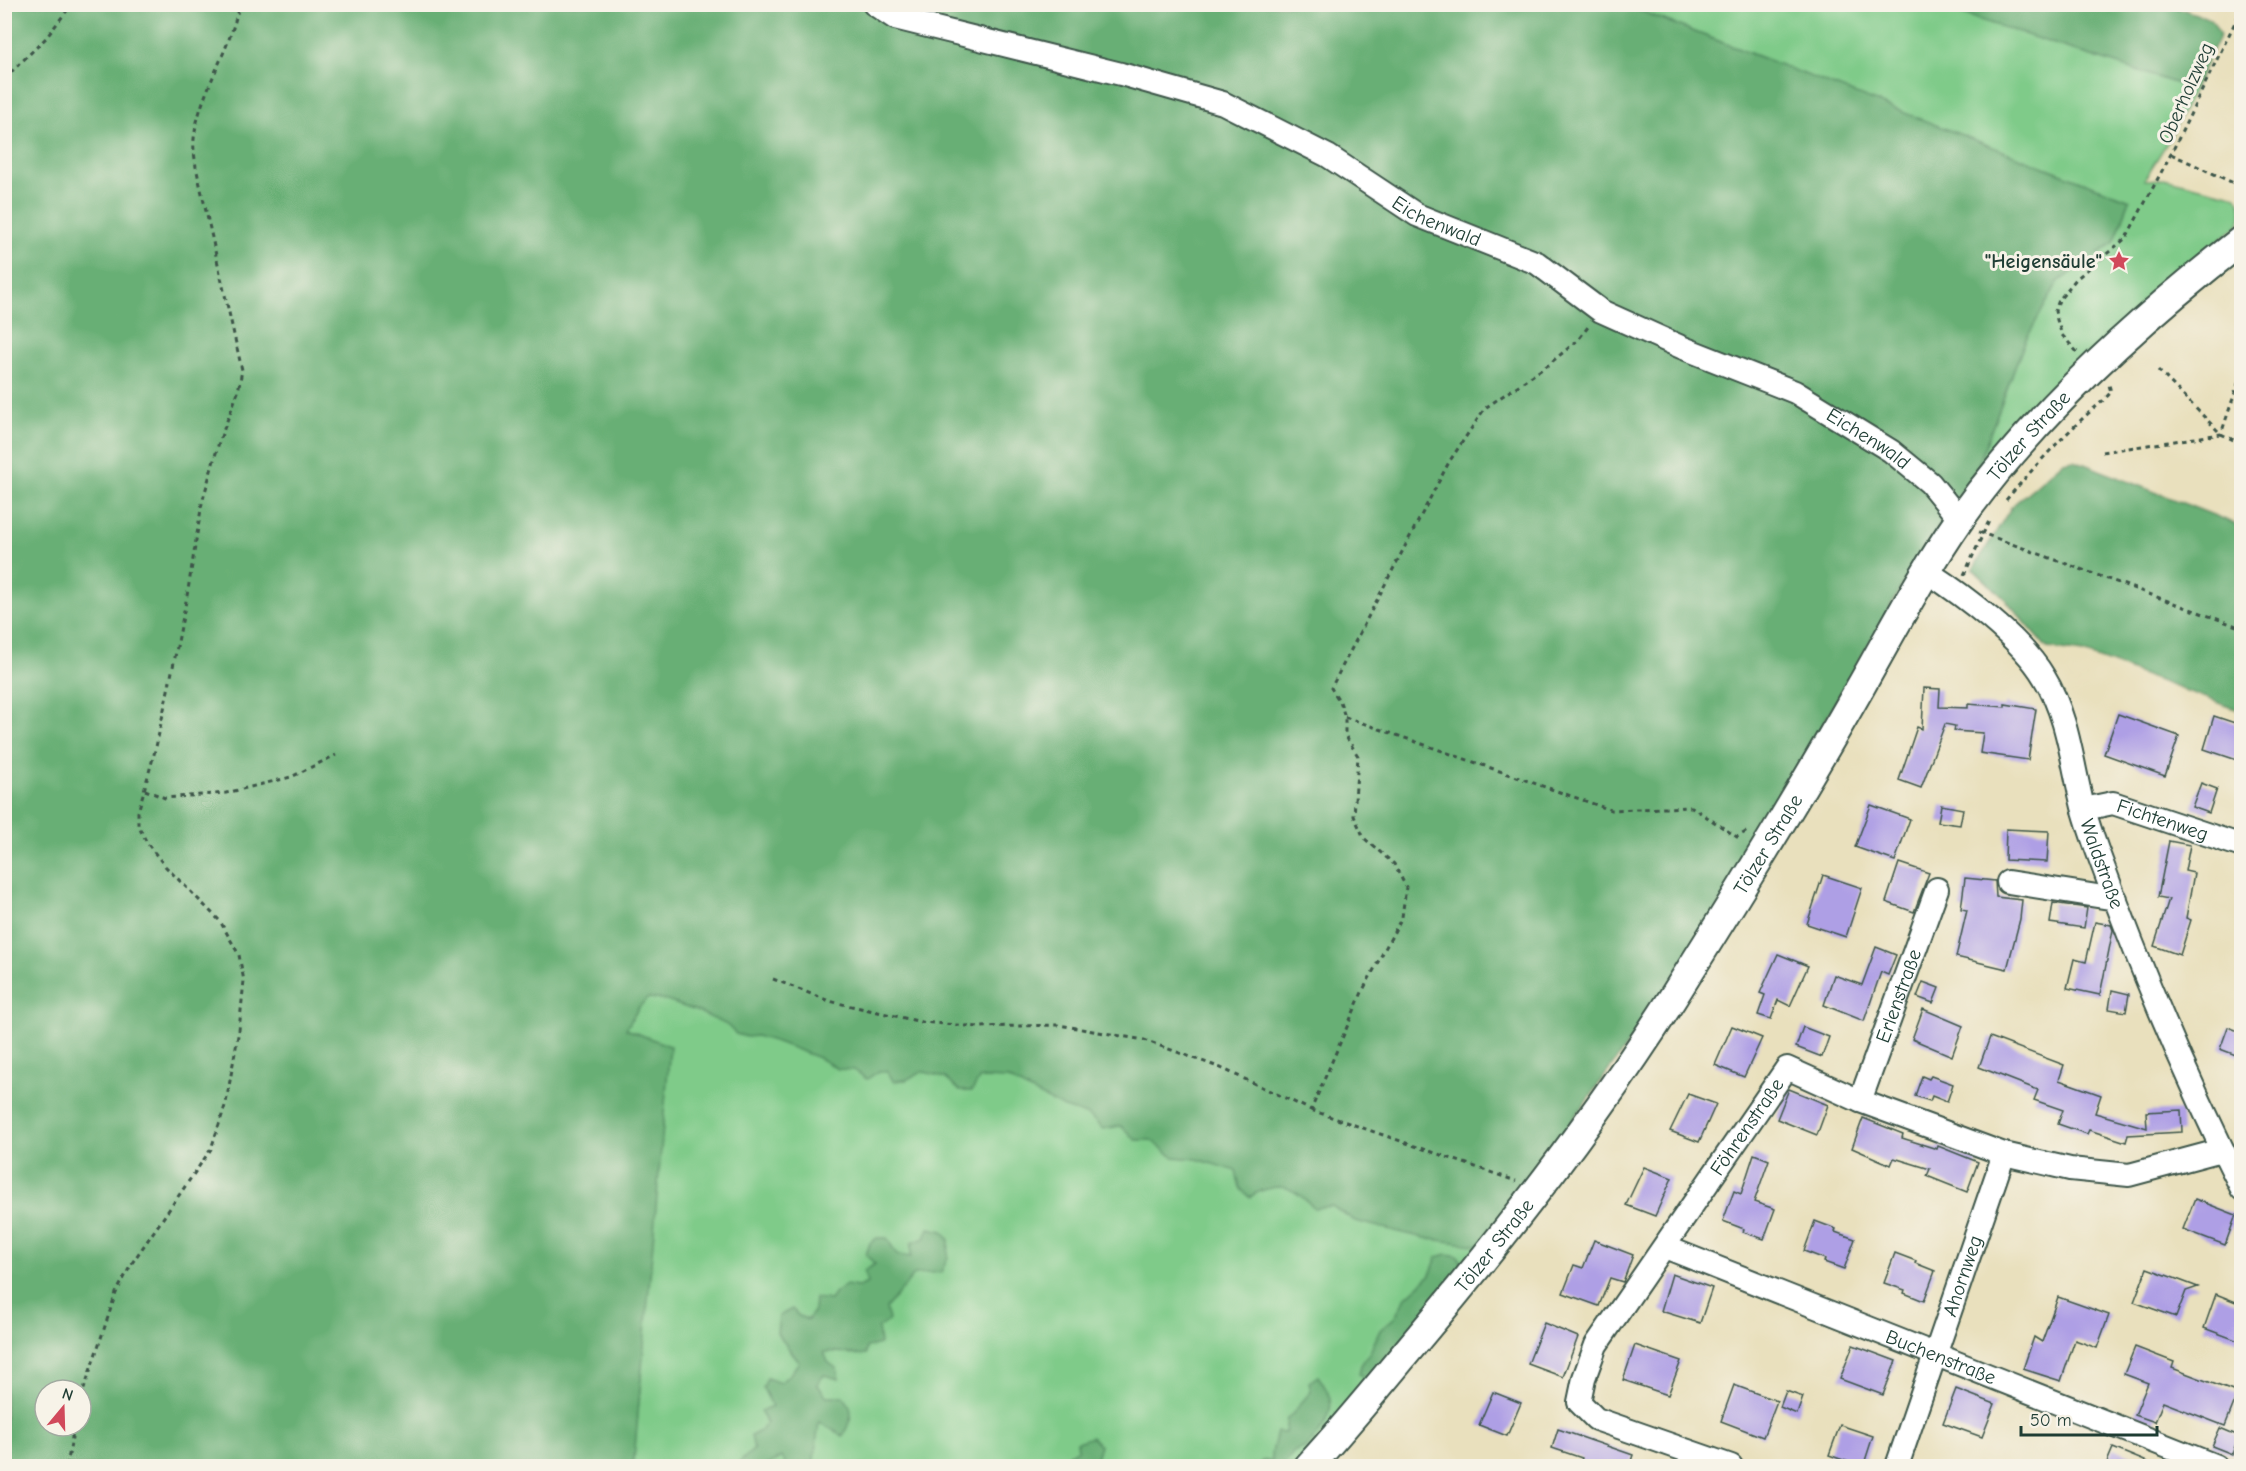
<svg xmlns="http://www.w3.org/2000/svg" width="2246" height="1471" viewBox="0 0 2246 1471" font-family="'Comic Neue',sans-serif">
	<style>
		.green { fill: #7fcb89; stroke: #4f845e; stroke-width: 1.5 }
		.forest { fill: #67af75; stroke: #437654; stroke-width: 1.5; fill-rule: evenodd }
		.building { fill: #ae9fe5 }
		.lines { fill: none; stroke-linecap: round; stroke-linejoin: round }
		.minor-casing { stroke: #3d5549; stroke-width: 26 }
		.major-casing { stroke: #3d5549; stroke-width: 32 }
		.path { stroke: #3d5549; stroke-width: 3; stroke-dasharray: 4.5 4.5; stroke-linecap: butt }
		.minor { stroke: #fff; stroke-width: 22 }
		.major { stroke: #fff; stroke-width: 28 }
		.labels { text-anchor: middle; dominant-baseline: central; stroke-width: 6; stroke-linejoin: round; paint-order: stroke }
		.street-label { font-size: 20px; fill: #1f3d34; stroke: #f7f3e8 }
		.poi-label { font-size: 20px; font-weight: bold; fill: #1f3d34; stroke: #f7f3e8; text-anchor: end }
	</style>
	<rect width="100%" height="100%" fill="#f7f3e8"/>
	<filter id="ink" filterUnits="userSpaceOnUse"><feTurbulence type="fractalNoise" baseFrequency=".0167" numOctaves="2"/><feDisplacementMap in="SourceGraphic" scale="12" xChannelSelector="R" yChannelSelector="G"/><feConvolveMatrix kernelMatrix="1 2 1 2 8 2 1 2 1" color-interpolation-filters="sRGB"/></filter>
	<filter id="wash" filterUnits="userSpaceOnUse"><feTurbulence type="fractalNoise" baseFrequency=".008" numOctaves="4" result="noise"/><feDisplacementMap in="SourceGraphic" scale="24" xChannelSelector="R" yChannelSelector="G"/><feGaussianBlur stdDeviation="1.35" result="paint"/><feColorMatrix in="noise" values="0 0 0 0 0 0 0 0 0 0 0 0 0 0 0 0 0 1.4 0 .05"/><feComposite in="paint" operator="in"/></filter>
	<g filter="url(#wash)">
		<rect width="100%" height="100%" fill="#e9e0bd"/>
		<g class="green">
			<path d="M 1625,5 L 1934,5 L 2194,89 L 2170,138 L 2144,180 L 2168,179 L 2237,196 C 2242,205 2243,214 2239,224 C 2147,301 2058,382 1976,470 L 2025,341 L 2058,282 L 2114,242 L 2130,200 Z"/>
			<path d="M 635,984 L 1008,1079 L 1481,1246 L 1296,1466 L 629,1466 L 634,1460 L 626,1029 Z"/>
		</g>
		<g class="forest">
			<path d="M 5,5 L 1625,5 L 2130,200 L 2114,242 L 2058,282 L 2025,341 L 1976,470 L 1915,563 L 1723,900 L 1657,1004 L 1481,1246 L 1424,1238 L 1355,1221 L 1332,1206 L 1314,1208 C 1292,1185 1278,1180 1249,1197 L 1240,1188 L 1236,1171 L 1197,1159 L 1173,1157 L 1151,1140 L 1136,1140 L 1121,1126 L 1103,1129 L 1089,1116 L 1062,1107 L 1008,1079 L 980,1078 L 972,1091 L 960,1091 L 945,1078 L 922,1071 L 906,1080 L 893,1081 L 888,1072 L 879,1071 L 867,1079 L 854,1070 L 838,1069 L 819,1058 L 777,1042 L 756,1036 L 747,1037 L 736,1034 L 727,1025 L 699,1012 L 664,1000 L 648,998 L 639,1007 L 626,1029 L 670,1046 L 634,1460 L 629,1466 L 5,1466 ZM 45,1390 L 81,1390 L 81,1426 L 45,1426 Z"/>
			<path d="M 1934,5 L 2167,4 L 2211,19 L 2220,35 L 2194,89 Z"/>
			<path d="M 2074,460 L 2241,526 L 2241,711 L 2083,653 L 2047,648 L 2006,600 L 1973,569 L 2012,506 L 2063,462 Z"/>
			<path d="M 929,1228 L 943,1231 L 949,1240 L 948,1258 L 941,1272 L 915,1274 L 886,1308 L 889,1320 L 878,1328 L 880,1344 L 867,1347 L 866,1354 C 849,1357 841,1349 824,1352 L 828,1362 L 837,1369 L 839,1379 L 824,1375 L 817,1384 L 826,1396 L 843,1396 C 856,1411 851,1419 843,1436 L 819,1422 L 813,1466 L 787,1466 L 781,1457 L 769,1464 L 769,1466 L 741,1466 L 740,1462 L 754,1449 L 751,1436 L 760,1431 L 767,1423 L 760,1411 L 772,1406 L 763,1388 L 767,1378 L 780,1383 L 791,1373 L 799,1362 L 777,1333 L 779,1316 L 792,1309 L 799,1316 L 808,1320 L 814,1310 L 815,1298 L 830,1300 L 835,1293 L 846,1285 L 858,1287 L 868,1283 L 864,1271 L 875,1264 L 866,1255 L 870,1243 L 877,1238 L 887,1238 L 897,1255 L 911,1257 L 911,1243 L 925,1238 Z"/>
			<path d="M 1447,1254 L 1458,1256 L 1464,1265 L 1369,1381 L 1359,1374 L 1361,1365 L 1370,1352 L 1380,1330 L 1395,1317 L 1406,1297 L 1430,1275 L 1437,1257 Z"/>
			<path d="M 1318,1376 C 1333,1397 1336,1409 1320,1431 C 1315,1436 1310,1444 1304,1448 C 1301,1449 1297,1450 1295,1451 C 1291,1454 1289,1459 1286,1462 C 1279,1469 1268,1467 1259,1466 L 1262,1461 L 1272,1460 C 1271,1449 1275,1443 1277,1432 L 1285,1433 L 1287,1419 C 1297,1411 1301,1401 1311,1392 L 1309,1382 Z"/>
			<path d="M 1091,1437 L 1100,1445 L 1096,1458 L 1086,1464 L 1085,1466 L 1061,1466 L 1069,1453 L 1078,1450 L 1077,1442 Z"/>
		</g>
		<g id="blocks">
			<g class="building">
				<path d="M 1924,688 L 1940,689 L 1939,707 L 1968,708 L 1968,704 L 2005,707 L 2005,704 L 2036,709 L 2028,760 L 1980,753 L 1983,733 L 1954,731 L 1955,726 L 1945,724 L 1921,788 L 1899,780 L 1917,727 L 1922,729 Z"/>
				<path d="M 2118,714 L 2179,736 L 2165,776 L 2104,754 Z"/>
				<path d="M 2214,716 L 2241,725 L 2241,746 L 2237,760 L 2204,749 Z"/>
				<path d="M 2201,783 L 2217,789 L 2209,813 L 2192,807 Z"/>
				<path d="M 1871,805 L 1910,819 L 1895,861 L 1855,847 Z"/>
				<path d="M 1941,805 L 1963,809 L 1960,825 L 1938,822 Z"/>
				<path d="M 2006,829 L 2049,831 L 2047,862 L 2005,860 Z"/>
				<path d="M 2169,841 L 2190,845 L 2185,871 L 2194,873 L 2186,918 L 2191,920 L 2180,955 L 2154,946 L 2169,899 L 2158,897 Z"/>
				<path d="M 1899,863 L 1929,873 L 1914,912 L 1886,902 Z"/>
				<path d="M 1823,875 L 1862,888 L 1846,937 L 1807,924 Z"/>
				<path d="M 1965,878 L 1995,881 L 1996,897 L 2022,900 L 2020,919 L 2007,969 L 1956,957 L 1967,910 L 1961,909 Z"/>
				<path d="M 2053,903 L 2087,908 L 2084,928 L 2050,923 Z"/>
				<path d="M 2095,922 L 2111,925 L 2113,930 L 2100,995 L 2067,988 L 2074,959 L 2086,962 Z"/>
				<path d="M 1876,947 L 1896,955 L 1888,975 L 1881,972 L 1864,1021 L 1824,1005 L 1834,975 L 1862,985 Z"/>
				<path d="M 1778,954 L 1808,966 L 1790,1006 L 1778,1000 L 1771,1019 L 1758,1015 L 1765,995 L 1760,993 Z"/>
				<path d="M 1923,982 L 1939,988 L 1933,1003 L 1917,997 Z"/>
				<path d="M 2112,990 L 2129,994 L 2126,1012 L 2109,1009 Z"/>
				<path d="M 1923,1009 L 1963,1026 L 1952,1056 L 1912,1039 Z"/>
				<path d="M 1732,1026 L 1762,1038 L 1744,1077 L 1715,1065 Z"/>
				<path d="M 1803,1027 L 1829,1037 L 1822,1057 L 1796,1047 Z"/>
				<path d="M 2228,1027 L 2241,1032 L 2241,1057 L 2220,1049 Z"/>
				<path d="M 1990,1037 L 2064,1065 L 2059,1080 L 2101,1095 L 2095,1113 L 2147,1128 L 2146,1112 L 2181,1110 L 2182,1132 L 2128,1135 L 2126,1142 L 2089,1130 L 2087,1134 L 2058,1124 L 2063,1110 L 2034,1100 L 2038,1090 L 1979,1067 Z"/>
				<path d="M 1922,1076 L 1929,1079 L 1931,1076 L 1953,1084 L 1947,1102 L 1932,1096 L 1930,1101 L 1915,1096 Z"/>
				<path d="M 1789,1089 L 1828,1105 L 1817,1135 L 1777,1119 Z"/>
				<path d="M 1688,1094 L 1716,1104 L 1699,1142 L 1670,1131 Z"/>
				<path d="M 1863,1118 L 1903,1134 L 1902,1138 L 1937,1149 L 1938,1146 L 1978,1162 L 1967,1192 L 1927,1176 L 1930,1169 L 1894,1158 L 1891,1165 L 1852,1148 Z"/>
				<path d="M 1754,1154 L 1769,1160 L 1754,1202 L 1775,1209 L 1764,1239 L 1743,1232 L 1744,1229 L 1723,1221 L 1734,1191 L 1741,1194 Z"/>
				<path d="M 1644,1167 L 1672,1178 L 1655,1216 L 1626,1205 Z"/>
				<path d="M 2195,1199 L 2236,1215 L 2225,1245 L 2183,1229 Z"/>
				<path d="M 1815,1221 L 1836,1229 L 1835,1232 L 1855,1239 L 1844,1269 L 1824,1262 L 1825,1259 L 1804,1251 Z"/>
				<path d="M 1594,1240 L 1633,1255 L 1623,1282 L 1610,1278 L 1599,1306 L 1563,1293 L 1574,1265 L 1583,1268 Z"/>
				<path d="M 1895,1253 L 1916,1261 L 1915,1263 L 1935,1271 L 1924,1301 L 1904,1293 L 1905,1290 L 1884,1283 Z"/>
				<path d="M 2147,1268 L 2198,1287 L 2186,1291 L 2176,1317 L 2134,1302 Z"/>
				<path d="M 1672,1274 L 1712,1288 L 1700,1323 L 1661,1311 Z"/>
				<path d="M 2216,1294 L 2241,1304 L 2241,1342 L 2204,1328 Z"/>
				<path d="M 2058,1297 L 2109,1315 L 2097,1348 L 2075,1340 L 2061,1381 L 2023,1369 L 2034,1337 L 2042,1342 Z"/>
				<path d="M 1544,1323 L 1578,1337 L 1563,1377 L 1528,1364 Z"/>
				<path d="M 1635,1345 L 1681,1361 L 1668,1395 L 1623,1380 Z"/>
				<path d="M 1853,1345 L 1896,1361 L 1883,1395 L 1840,1379 Z"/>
				<path d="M 2135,1347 L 2174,1362 L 2172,1368 L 2238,1393 L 2225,1426 L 2163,1402 L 2155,1422 L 2135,1415 L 2148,1383 L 2124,1374 Z"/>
				<path d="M 1734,1385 L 1777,1401 L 1763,1437 L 1721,1421 Z"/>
				<path d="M 1956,1389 L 1995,1404 L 1982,1437 L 1943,1423 Z"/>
				<path d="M 1786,1391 L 1803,1397 L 1797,1414 L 1780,1407 Z"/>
				<path d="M 1493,1392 L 1521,1403 L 1507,1436 L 1479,1425 Z"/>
				<path d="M 1840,1425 L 1873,1436 L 1863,1467 L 1829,1455 Z"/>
				<path d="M 2220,1428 L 2239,1436 L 2232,1454 L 2212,1446 Z"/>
				<path d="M 1558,1429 L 1633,1455 L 1629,1467 L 1579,1467 L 1582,1458 L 1552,1448 Z"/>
				<path d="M 2113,1448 L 2157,1466 L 2157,1467 L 2105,1467 Z"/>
			</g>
		</g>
	</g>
	<g filter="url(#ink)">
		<use href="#blocks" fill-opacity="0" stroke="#3d5549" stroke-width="1.5"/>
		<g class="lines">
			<defs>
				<g id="minor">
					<path id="s1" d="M 874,4 L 895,18 L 1121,74 L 1223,103 L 1328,156 L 1417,215 L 1537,263 L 1601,311 L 1681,347 L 1795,392 L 1891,451 L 1930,483 L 1960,520"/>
					<path id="s2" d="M 1926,571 C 1963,595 2022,639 2044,677 C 2068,716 2072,763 2083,807 C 2087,821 2092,836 2097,850 C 2139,966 2187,1080 2242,1189"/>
					<path id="s3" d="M 2084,809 L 2113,803 L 2242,846"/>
					<path d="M 2008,882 L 2116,899"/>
					<path id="s4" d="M 1860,1101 L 1937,889"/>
					<path id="s5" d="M 1665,1247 L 2216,1466"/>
					<path id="s6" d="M 1731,1466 L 1596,1419 L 1579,1402 L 1584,1378 L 1596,1345 L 1787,1068 L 1860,1101 L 2004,1154 L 2070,1169 L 2129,1175 L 2222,1150"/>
					<path id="s7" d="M 1897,1466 L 2004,1154"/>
				</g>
				<g id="major">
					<path id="s8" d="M 1309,1466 C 1346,1426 1380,1384 1415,1342 C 1507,1233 1595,1120 1672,999 C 1737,896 1801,792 1861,686 C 1893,630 1923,572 1960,519 C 2035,414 2140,319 2242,240"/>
				</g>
			</defs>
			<use href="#minor" class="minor-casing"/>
			<use href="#major" class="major-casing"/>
			<g class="path">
				<path d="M 4,79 L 46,38 L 72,4"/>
				<path d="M 2171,154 L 2242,187"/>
				<path d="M 2077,352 L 2062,335 L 2057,320 L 2055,311 L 2059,300 L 2076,279 L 2126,238 L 2171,154 L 2242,8"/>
				<path d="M 2158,370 L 2221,434 L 2242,444"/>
				<path d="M 2102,452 L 2221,434 L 2242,372"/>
				<path d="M 2006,500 C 2030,472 2054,445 2080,421 C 2090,411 2102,403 2111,392 L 2109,385"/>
				<path d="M 1979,532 L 2242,628"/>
				<path d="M 1964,575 L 1989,521"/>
				<path d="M 1345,717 L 1611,810 L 1692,807 L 1737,837 L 1749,830"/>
				<path d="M 145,790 L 165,798 L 226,793 L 291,777 L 336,755"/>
				<path d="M 773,979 L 829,1001 L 922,1022 L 979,1027 L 1059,1025 L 1144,1040 L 1221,1068 L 1311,1110 L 1363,990 L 1402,917 L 1406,887 L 1394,864 L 1364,838 L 1354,816 L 1358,756 L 1345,735 L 1345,717 L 1340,702 L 1331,688 L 1449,462 L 1485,408 L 1548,365 L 1578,340 L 1588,327"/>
				<path d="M 1311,1110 L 1516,1181"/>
				<path d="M 81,1398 L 116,1293 L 132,1263 L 211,1149 L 226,1103 L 239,1030 L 244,981 L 239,955 L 220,921 L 165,866 L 147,843 L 138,825 L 138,812 L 156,747 L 174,662 L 187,596 L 202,503 L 219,442 L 238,392 L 242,370 L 196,167 C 195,158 193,148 194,139 C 199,92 231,51 239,4"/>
				<path d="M 67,1466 L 74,1426"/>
			</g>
			<use href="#minor" class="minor"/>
			<use href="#major" class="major"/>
		</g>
	</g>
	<defs>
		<symbol id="sight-bare" viewBox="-9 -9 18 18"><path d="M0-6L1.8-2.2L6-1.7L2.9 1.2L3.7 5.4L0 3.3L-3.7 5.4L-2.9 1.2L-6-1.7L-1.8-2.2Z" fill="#d1495b" stroke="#f7f3e8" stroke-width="2.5" paint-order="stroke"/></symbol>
	</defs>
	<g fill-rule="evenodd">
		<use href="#sight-bare" x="2104" y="246" width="30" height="30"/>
	</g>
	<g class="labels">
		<g class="street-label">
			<text transform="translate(2186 93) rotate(-66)">Oberholzweg</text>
			<text stroke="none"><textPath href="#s1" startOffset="609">Eichenwald</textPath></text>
			<text stroke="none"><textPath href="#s8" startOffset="1260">Tölzer Straße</textPath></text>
			<text stroke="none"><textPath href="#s1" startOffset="1095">Eichenwald</textPath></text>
			<text stroke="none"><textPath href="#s3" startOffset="82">Fichtenweg</textPath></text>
			<text stroke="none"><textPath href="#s8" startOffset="774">Tölzer Straße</textPath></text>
			<text stroke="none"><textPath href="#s2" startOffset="356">Waldstraße</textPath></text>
			<text stroke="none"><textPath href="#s4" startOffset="112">Erlenstraße</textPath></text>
			<text stroke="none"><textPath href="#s6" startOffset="492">Föhrenstraße</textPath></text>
			<text stroke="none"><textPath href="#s8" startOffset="288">Tölzer Straße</textPath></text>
			<text stroke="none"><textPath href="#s7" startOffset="201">Ahornweg</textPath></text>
			<text stroke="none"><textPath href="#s5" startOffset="297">Buchenstraße</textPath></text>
		</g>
		<g class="poi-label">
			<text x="2102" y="261">"Heigensäule"</text>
		</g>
	</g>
	<rect width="2246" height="1471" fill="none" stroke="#f7f3e8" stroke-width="24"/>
	<g transform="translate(63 1408) rotate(19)"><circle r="28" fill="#f7f3e8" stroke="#a1aaa0" stroke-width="1.5"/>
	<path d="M0-4.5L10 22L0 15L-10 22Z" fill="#d1495b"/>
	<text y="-9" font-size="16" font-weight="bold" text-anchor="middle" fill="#1f3d34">N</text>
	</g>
	<path d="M2021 1426v9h136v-9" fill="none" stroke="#1f3d34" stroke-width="3"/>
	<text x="2030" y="1426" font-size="18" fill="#1f3d34" stroke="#f7f3e8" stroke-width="4.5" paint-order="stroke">50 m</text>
</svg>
